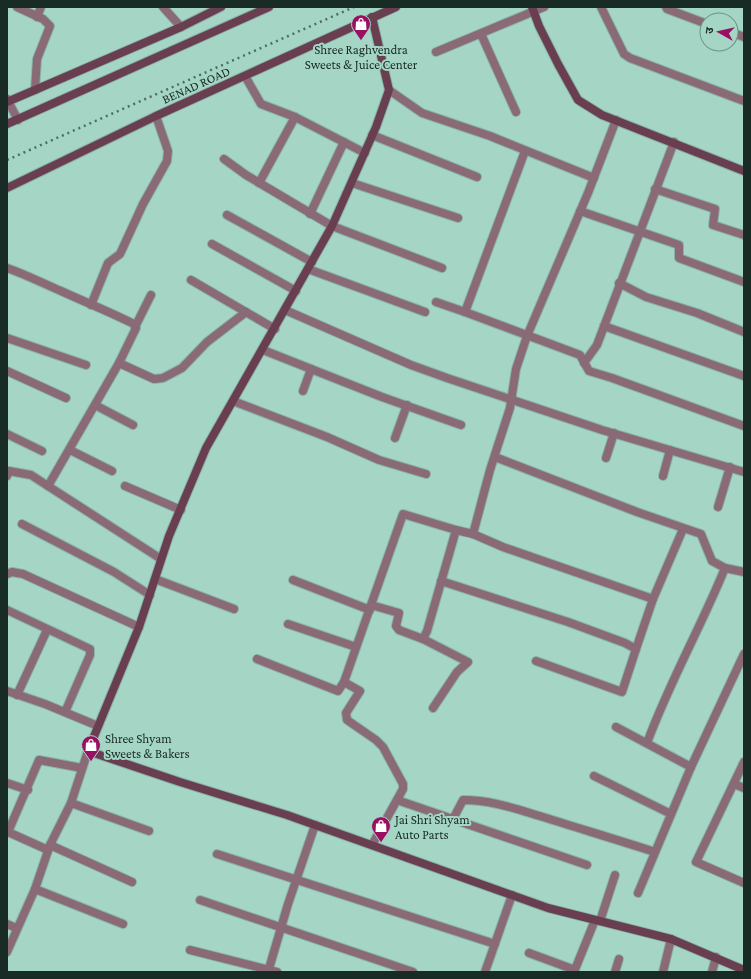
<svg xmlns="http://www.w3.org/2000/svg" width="751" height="979" viewBox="0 0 751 979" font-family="'Crimson Pro','Noto Sans Devanagari',serif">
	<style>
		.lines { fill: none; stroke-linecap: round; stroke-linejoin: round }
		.street-casing { stroke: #89b4a5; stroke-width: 10 }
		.secondary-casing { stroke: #89b4a5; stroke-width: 10 }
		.street { stroke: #8a6a77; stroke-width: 8 }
		.secondary { stroke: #693e51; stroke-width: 8 }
		.rail { stroke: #4e6d63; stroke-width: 2.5; stroke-dasharray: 2 4; stroke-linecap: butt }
		.labels { text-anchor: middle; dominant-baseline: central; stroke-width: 4; stroke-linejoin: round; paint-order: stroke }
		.poi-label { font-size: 13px; fill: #182b25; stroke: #a5d6c5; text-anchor: start }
		.street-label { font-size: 13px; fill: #182b25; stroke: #a5d6c5 }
	</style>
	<rect width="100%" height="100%" fill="#a5d6c5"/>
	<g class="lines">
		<defs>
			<g id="street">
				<path d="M 17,7 L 43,19 L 50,26 L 37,59 L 35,90"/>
				<path d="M 163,7 L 181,27"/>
				<path d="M 601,7 L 624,54 L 630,58 L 744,101"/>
				<path d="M 666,7 L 667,9 L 707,24"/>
				<path d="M 37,17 L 41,7"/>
				<path d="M 731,32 L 744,37"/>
				<path d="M 481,34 L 516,112"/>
				<path d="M 436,52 L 544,7"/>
				<path d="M 245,76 L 261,104 L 295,117 L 365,153"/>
				<path d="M 389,90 L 422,113 L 490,136 L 594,178"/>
				<path d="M 7,99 L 18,120"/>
				<path d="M 372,135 L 477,177"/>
				<path d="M 525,151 L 465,312 L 580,355 L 589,371 L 612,378 L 744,426"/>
				<path d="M 224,159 L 246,175 L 332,226 L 442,268"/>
				<path d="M 259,183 L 295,117"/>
				<path d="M 352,183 L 458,218"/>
				<path d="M 655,189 L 715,209 L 713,225 L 744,235"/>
				<path d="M 580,211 L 679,245 L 679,258 L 744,282"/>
				<path d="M 310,214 L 344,142"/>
				<path d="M 227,215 L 312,262"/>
				<path d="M 212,244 L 296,291"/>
				<path d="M 7,268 C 27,275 42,283 61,291 C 85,302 110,312 134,324 L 136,328 L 119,363 L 48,486 L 161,559"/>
				<path d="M 308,269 L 425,312"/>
				<path d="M 191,280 L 275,329"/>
				<path d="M 619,283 L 646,297 L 697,313 L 744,332"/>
				<path d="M 436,302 L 465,312"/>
				<path d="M 91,305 L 108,263 L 120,254 L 143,204 L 167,161 L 168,151 L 156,116"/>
				<path d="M 285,310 L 411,365 L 447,378 L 602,430 L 744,472"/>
				<path d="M 604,326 L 744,376"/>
				<path d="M 135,327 L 151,295"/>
				<path d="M 7,338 L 86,365"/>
				<path d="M 263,350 L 382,397 L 461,425"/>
				<path d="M 119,363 L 154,379 L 163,378 L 182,368 L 207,342 L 246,312"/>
				<path d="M 584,363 L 597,345 L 674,142"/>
				<path d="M 7,371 L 66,398"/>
				<path d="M 303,391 L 311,369"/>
				<path d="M 233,401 L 327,437 L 379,460 L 426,474"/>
				<path d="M 95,405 L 133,425"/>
				<path d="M 7,434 L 42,451"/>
				<path d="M 395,438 L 407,405"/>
				<path d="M 70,450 L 112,471"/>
				<path d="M 495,457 L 637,512 L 701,534 L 712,561 L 725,568 C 701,627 669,683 647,743"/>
				<path d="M 606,458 L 614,433"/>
				<path d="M 7,476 L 9,471 L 31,475 L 48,486"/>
				<path d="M 663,476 L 670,450"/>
				<path d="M 125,486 L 181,510"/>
				<path d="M 718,507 L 730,467"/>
				<path d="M 22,524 L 114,572 L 150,595"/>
				<path d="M 473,534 L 503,547 L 653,599 L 636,649"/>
				<path d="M 725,568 L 744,572"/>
				<path d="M 7,574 L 12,572 L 23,574 L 139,627"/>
				<path d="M 155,579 L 234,609"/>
				<path d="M 293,580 L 370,610"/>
				<path d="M 441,581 L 568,622 L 625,643 L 636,649 L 622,692 L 536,661"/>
				<path d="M 653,599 L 683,529"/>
				<path d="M 371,605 L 403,514 L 456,530"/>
				<path d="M 7,610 L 90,649 L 90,655 L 65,712"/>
				<path d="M 288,624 L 356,647"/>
				<path d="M 423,639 L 468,662 L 457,672 L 433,708"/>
				<path d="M 257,659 L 338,691 L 344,682"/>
				<path d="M 7,691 L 45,704 L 98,726"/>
				<path d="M 17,695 L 47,630"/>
				<path d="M 616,727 L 691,767"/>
				<path d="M 744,762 L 696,862 L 744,883"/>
				<path d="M 594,776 L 671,814"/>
				<path d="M 7,783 L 28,790"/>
				<path d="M 734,784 L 744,788"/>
				<path d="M 397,800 L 587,865"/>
				<path d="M 71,803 L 149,831"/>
				<path d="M 453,819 L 463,800 C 492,800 516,809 543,817 C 581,829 618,840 655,852"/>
				<path d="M 50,845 L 132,882"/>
				<path d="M 372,845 L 403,789 L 403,784 L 383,747 L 376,740 L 347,720 L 346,713 L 360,691 L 344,682 L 371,605 L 399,613 L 396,626 L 399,630 L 423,639 L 427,631 L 456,530 L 473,534 L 490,470 L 510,408 L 516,369 L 527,336 L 588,193 L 616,120"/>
				<path d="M 48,850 L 8,832 L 39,760 L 82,768"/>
				<path d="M 217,854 L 495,944"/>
				<path d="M 35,889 L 123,924"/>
				<path d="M 638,893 L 691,767 L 744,654"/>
				<path d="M 200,900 L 413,972"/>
				<path d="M 600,921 L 615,875"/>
				<path d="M 7,924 L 16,928"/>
				<path d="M 190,950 L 277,972"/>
				<path d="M 7,952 L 35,889 L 50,845 L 71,803 L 88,751"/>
				<path d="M 529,953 L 575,970"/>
				<path d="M 268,972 L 288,904 L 315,825"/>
				<path d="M 485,972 L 512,895"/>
				<path d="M 574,972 L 595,920"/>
				<path d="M 615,972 L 619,959"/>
				<path d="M 663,972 L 671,939"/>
				<path d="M 712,972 L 716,957"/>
			</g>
			<g id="secondary">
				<path d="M 532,7 L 539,26 L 558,64 L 578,100 L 602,115 L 744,171"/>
				<path d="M 372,17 L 389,90 L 376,127 L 332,226 L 206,448 L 169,536 L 139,627 L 88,751 L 180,782 L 287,815 L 548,908 L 671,939 L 744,970"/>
				<path d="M 7,102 L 181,27 L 221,7"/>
				<path d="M 7,124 L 269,7"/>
				<path d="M 7,188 L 156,116 L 396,7"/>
			</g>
		</defs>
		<use href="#street" class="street-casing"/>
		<use href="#secondary" class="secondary-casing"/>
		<use href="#street" class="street"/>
		<use href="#secondary" class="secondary"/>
		<path class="rail" d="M 7,160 L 354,7"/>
	</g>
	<defs>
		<symbol id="shop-pin" viewBox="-11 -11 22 30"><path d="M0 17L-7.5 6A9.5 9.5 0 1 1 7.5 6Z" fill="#9a0f61" stroke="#a5d6c5"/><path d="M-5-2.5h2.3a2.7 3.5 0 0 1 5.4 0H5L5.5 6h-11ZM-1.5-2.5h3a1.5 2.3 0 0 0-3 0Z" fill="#fff"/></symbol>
	</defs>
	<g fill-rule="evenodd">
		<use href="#shop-pin" x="350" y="13" width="22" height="30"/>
		<use href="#shop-pin" x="80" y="734" width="22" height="30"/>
		<use href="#shop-pin" x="370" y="815" width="22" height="30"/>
	</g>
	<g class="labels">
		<g class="poi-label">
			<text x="361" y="49" text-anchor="middle">Shree Raghvendra<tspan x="361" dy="15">Sweets &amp; Juice Center</tspan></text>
			<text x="105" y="738">Shree Shyam<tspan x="105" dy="15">Sweets &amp; Bakers</tspan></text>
			<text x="395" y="819">Jai Shri Shyam<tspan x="395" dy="15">Auto Parts</tspan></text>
		</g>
		<g class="street-label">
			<text transform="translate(196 85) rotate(-24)">BENAD ROAD</text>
		</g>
	</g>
	<rect width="751" height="979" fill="none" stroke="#182b25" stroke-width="16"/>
	<g transform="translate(719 32) rotate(278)"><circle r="19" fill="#a5d6c5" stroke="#6d9285"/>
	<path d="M0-3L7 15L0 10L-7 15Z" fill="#9a0f61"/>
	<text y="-6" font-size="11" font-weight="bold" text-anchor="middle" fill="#182b25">उ</text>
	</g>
</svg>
